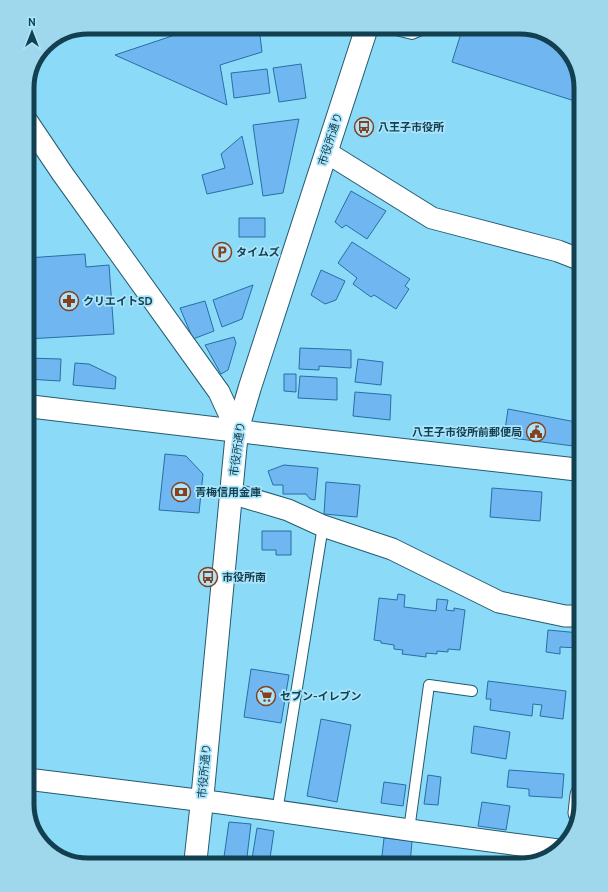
<svg xmlns="http://www.w3.org/2000/svg" width="608" height="892" font-family="Cabin,'Noto Sans JP',sans-serif">
  <rect width="100%" height="100%" fill="#8bdaf8"/>
  <path fill="#70b7f1" stroke="#266fa4" d="M88 27H94L64 36Z
    M199 27H259L262 52 220 65 227 105 115 55Z
    M463 27H524L554 37 573 58 581 88V103L452 62Z
    M301 64 306 98 279 102 273 68Z
    M267 69 270 93 234 98 231 73Z
    M299 119 283 193 263 196 253 125Z
    M242 136 253 184 207 194 202 175 225 168 221 154Z
    M351 191 386 211 367 239 346 225 342 228 335 222Z
    M239 218H265V237H239Z
    M352 242 410 279 405 286 409 289 396 309 374 295 371 297 353 284 357 278 338 263Z
    M85 254 86 267 109 265 114 334 27 339V258Z
    M321 270 345 281 336 300 325 304 311 295Z
    M253 285 242 319 222 327 213 300Z
    M205 301 214 331 193 339 180 308Z
    M234 337 236 343 228 370 221 374 205 345Z
    M300 348 351 350V368L319 366V370L299 369Z
    M27 358 61 359 60 381 27 379Z
    M358 359 383 362 381 385 355 382Z
    M75 363 89 364 116 377 115 389 73 385Z
    M284 374H296V392L284 391Z
    M300 376 337 378V400L298 398Z
    M355 392 391 395 390 420 353 416Z
    M508 409 581 423V447L504 437Z
    M165 454 186 456 203 474 199 513 159 510Z
    M284 465 318 468 315 500 310 499 306 494H283V485H273L268 471Z
    M326 482 360 485 357 517 324 514Z
    M492 488 542 492 540 521 490 517Z
    M262 531H291V555H276V550H262Z
    M398 594 405 595 404 607 436 611 437 599 448 600 446 610 454 611V608L465 610 460 650 448 649V652L437 651V654L426 653V657L402 654 403 650 394 649V645L381 643V641L374 640 379 598 397 600Z
    M548 630 580 633 578 648 560 647V654L546 652Z
    M251 669 289 675 281 723 244 717Z
    M488 681 566 691 563 719 540 716 542 705 533 704 532 716 490 710 491 699H486Z
    M321 719 351 725 337 802 307 796Z
    M474 726 510 732 506 759 471 753Z
    M509 770 564 774 562 798 529 796V789L507 787Z
    M428 775 441 777 438 805 424 804Z
    M384 782 406 785 403 806 381 803Z
    M482 802 510 806 506 830 478 826Z
    M229 822 251 824 246 865 223 864Z
    M257 828 274 831 269 865H251Z
    M384 838 412 841 410 865H381Z"/>
  <g fill="none" stroke-linecap="round" stroke-linejoin="round">
    <g stroke="#245b6f" stroke-width="12">
      <path id="lane" d="M384 27 412 34 429 27
        M277 812 323 526
        M409 830 429 685 472 691"/>
    </g>
    <g stroke="#245b6f" stroke-width="23">
      <path id="street" d="M27 121 62 173 219 392 237 431
        M326 152 432 218 558 251 581 260
        M231 493 288 510 323 526 392 549 499 602 565 616H581
        M27 779 221 803 409 830 558 850
        M579 813 581 795"/>
    </g>
    <g stroke="#245b6f" stroke-width="24">
      <path id="secondary" d="M27 406 288 437 581 470
        M195 865 202 801 237 431 250 387 367 27"/>
    </g>
    <use href="#lane" stroke="#fff" stroke-width="10"/>
    <use href="#street" stroke="#fff" stroke-width="21"/>
    <use href="#secondary" stroke="#fff" stroke-width="22"/>
  </g>
  <defs>
    <g id="bus-ring" transform="scale(1)"><circle r="9.5" fill="#abe4fb" stroke="#86401d" stroke-width="1.5"/><path d="M-5-6H5V4H4V6H2V4H-2V6H-4V4H-5ZM-3.5-4V0h7V-4ZM-3.5 1.2v1.5H-2V1.2ZM2 1.2v1.5H3.5V1.2Z" fill="#86401d"/></g>
    <g id="parking-ring" transform="scale(1)"><circle r="9.5" fill="#abe4fb" stroke="#86401d" stroke-width="1.5"/><path d="M-3.5-5.5H1a3.5 3.5 0 0 1 0 7H-1V5.5H-3.5ZM-1-3.4V-.6H.8a1.4 1.4 0 0 0 0-2.8Z" fill="#86401d"/></g>
    <g id="pharmacy-ring" transform="scale(1)"><circle r="9.5" fill="#abe4fb" stroke="#86401d" stroke-width="1.5"/><path d="M-2-6h4v4h4v4h-4v4h-4v-4h-4v-4h4Z" fill="#86401d"/></g>
    <g id="civic-ring" transform="scale(1)"><circle r="9.5" fill="#abe4fb" stroke="#86401d" stroke-width="1.5"/><path d="M-.6-6.5H3V-4.5H.6V-3L4-1V1h2V6H-6V1h2V-1L-.6-3ZM-1.2 2.5V6h2.4V2.5Z" fill="#86401d"/></g>
    <g id="bank-ring" transform="scale(1)"><circle r="9.5" fill="#abe4fb" stroke="#86401d" stroke-width="1.5"/><path d="M-6-4H6V4H-6ZM0-2.3a2.3 2.3 0 1 0 0 4.6a2.3 2.3 0 1 0 0-4.6Z" fill="#86401d"/></g>
    <g id="supermarket-ring" transform="scale(1)"><circle r="9.5" fill="#abe4fb" stroke="#86401d" stroke-width="1.5"/><path d="M-6-5.5h2.5l.6 2H6L4.5 2H-2.5L-4.4-4H-6ZM-1.5 3.2a1.3 1.3 0 1 0 .1 0ZM3 3.2a1.3 1.3 0 1 0 .1 0Z" fill="#86401d"/></g>
  </defs>
  <g fill-rule="evenodd">
    <use href="#bus-ring" x="364" y="127"/>
    <use href="#parking-ring" x="222" y="252"/>
    <use href="#pharmacy-ring" x="69" y="301"/>
    <use href="#civic-ring" x="536" y="432"/>
    <use href="#bank-ring" x="181" y="492"/>
    <use href="#bus-ring" x="208" y="577"/>
    <use href="#supermarket-ring" x="266" y="696"/>
  </g>
  <g text-anchor="middle" stroke-width="3.5" stroke-linejoin="round" paint-order="stroke">
    <g font-size="11" font-weight="bold" fill="#134050" stroke="#abe4fb" text-anchor="start">
      <text x="378" y="131">八王子市役所</text>
      <text x="236" y="256">タイムズ</text>
      <text x="83" y="305">クリエイトSD</text>
      <text x="522" y="436" text-anchor="end">八王子市役所前郵便局</text>
      <text x="195" y="496">青梅信用金庫</text>
      <text x="222" y="581">市役所南</text>
      <text x="280" y="700">セブン-イレブン</text>
    </g>
    <g font-size="11" fill="#134050" stroke="#abe4fb">
      <text transform="translate(330 139) rotate(-72)" y="4">市役所通り</text>
      <text transform="translate(237 449) rotate(-82)" y="4">市役所通り</text>
      <text transform="translate(204 771) rotate(-85)" y="4">市役所通り</text>
    </g>
  </g>
  <path d="M0 0H608V892H0ZM88 34H520A54 54 0 0 1 574 88V804A54 54 0 0 1 520 858H88A54 54 0 0 1 34 804V88A54 54 0 0 1 88 34Z" fill="#9fd7ed" fill-rule="evenodd"/>
  <path fill="none" stroke="#134050" stroke-width="5" d="M88 34H520A54 54 0 0 1 574 88V804A54 54 0 0 1 520 858H88A54 54 0 0 1 34 804V88A54 54 0 0 1 88 34Z"/>
  <g transform="translate(32 32)" stroke="#abe4fb" stroke-width="3" paint-order="stroke">
  <path d="M0-3L7 15L0 10L-7 15Z" fill="#134050"/>
  <text y="-6" font-size="11" font-weight="bold" text-anchor="middle" fill="#134050">N</text>
  </g>
</svg>
